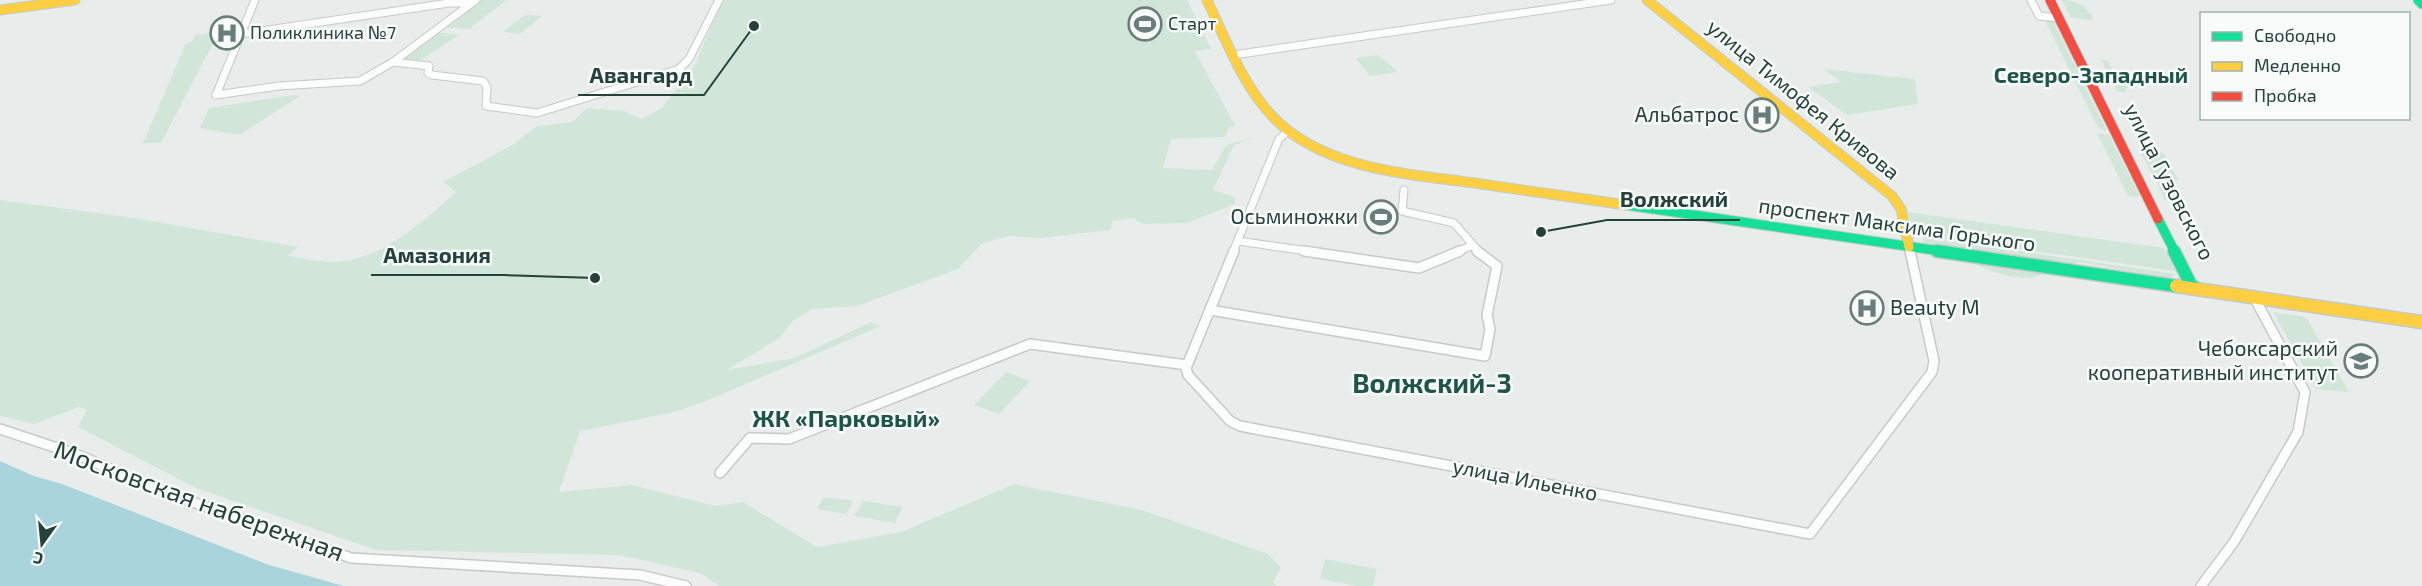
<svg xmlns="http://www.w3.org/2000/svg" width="2422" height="586" font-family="'Exo 2',sans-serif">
  <rect width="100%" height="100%" fill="#e8edeb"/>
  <path fill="#d1e6d8" d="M480 0H507L469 29 444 27Z
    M722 0H1187L1211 49 1195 51 1235 126 1229 127 1225 137 1171 139 1163 168 1212 170 1226 145 1254 138 1234 145 1213 190 1234 197 1235 204 1187 223 1144 224 1132 218 1113 221 1110 230 1041 238 1008 236 981 244 958 269 857 306 812 309 793 321 779 338 727 370 795 358 871 322 881 326 704 402 671 413 580 431 559 492 632 485 715 506 743 502 817 547 901 532 1014 484 1142 510 1268 554 1281 568 1273 581 1276 586H719L700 573 618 555 376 550 196 488 78 427 87 410 79 407 34 424 0 416V200L135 218 298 247 287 256C302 258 318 262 333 262 380 261 423 222 456 192L443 182 514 144 537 126 573 122 587 108 624 111 641 119 662 108 695 65Z
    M2062 0C2077 0 2087 6 2094 20L2071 18Z
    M525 15 542 16 520 34 503 32Z
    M2052 19 2107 131 2098 128 2045 20Z
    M219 32 161 143H143L186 43 192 42 195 35Z
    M436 32 459 35 418 62 398 60Z
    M1378 55 1398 72 1370 76 1356 58Z
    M2100 58 2109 62 2113 71 2123 74 2129 84 2125 93 2117 91Z
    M1824 69 1915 79 1918 104 1847 115 1808 87 1841 82Z
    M294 95 300 96 239 135 200 128 209 108Z
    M2097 133 2109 135 2140 197 2128 196Z
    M2148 143 2164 154 2178 179 2173 186 2179 203 2165 200 2140 150Z
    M1908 212 2164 248 2175 271 1913 234Z
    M1923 237 2176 274 2171 279 2080 262 2069 264 1924 243Z
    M1973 262 2043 272V273C2031 285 1986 272 1973 262Z
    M2273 312 2306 317 2349 392 2316 389Z
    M1006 372 1030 381 999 414 974 405Z
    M824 497 853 501 846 514 817 509Z
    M863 501 903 507 895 523 854 516Z
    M1325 559 1377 569 1373 586H1357L1320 579Z"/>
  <path fill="#a9d4db" d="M0 461 34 476 62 484 269 565 344 586H0Z"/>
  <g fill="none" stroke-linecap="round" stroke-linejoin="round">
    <g stroke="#c5cac8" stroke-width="9">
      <path id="street-far1" d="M2031 0 2039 16 2059 18
        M241 34 449 3H472
        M1240 54 1611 0
        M393 62 429 66 428 73 432 75 483 81 487 87 486 106 537 113 679 69 689 59 719 0
        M216 95 279 86 360 81 393 62 476 0
        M216 95 255 0
        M1404 190 1402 211 1454 223 1479 252
        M1238 241 1314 252
        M1909 247 1910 252
        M1233 252 1279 139 1288 131
        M1456 252 1471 246"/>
    </g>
    <g stroke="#c5cac8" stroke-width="12">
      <path id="street" d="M1234 251 1186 368 1188 375 1230 421 1240 426 1810 534 1932 372 1934 361 1910 251
        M1304 251 1419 268 1460 251
        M1210 310 1485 356 1490 329 1487 315 1497 266 1477 251
        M0 429 78 455 167 493 351 558 640 575 686 586
        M720 473 750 438 789 439 1030 344 1187 365
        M2201 586 2234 542 2298 432 2305 392 2254 297"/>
    </g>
    <g stroke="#c3cbc8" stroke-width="11">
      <path id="fast-far1" d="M2418 0 2422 4
        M1626 205 1947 252
        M2158 219 2175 252"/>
    </g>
    <g stroke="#c3cbc8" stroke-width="15">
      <path id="fast" d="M1937 251 2176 286
        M2174 251 2191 285 2197 289"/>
    </g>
    <g stroke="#c3cbc8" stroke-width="11">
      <path id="slow-far1" d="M1207 0C1226 40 1243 87 1275 119 1327 171 1413 174 1481 184 1529 191 1578 198 1626 205
        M1647 0 1892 196 1901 209 1909 247
        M0 10 75 0"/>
    </g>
    <g stroke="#c3cbc8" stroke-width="15">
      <path id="slow" d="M2176 286 2422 322"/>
    </g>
    <g stroke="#c3cbc8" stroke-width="11">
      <path id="jam" d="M2050 0 2158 219"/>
    </g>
    <use href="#street-far1" stroke="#fcfcfc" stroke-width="7"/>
    <use href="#street" stroke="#fcfcfc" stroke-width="9"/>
    <use href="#fast-far1" stroke="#16e098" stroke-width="9"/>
    <use href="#fast" stroke="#16e098" stroke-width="12"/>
    <use href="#slow-far1" stroke="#ffcf43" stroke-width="9"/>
    <use href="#slow" stroke="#ffcf43" stroke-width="12"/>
    <use href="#jam" stroke="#f24e42" stroke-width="9"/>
  </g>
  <defs>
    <g id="stadium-ring" transform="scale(1.725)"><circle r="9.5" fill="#f7fbf9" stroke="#697e78" stroke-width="1.5"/><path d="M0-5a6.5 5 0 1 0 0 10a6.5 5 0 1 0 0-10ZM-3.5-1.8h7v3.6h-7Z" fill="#697e78"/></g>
    <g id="hospital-ring" transform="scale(1.725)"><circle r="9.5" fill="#f7fbf9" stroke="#697e78" stroke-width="1.5"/><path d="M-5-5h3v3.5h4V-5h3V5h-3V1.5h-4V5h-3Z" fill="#697e78"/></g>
    <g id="university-ring" transform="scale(1.725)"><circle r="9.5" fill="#f7fbf9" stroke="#697e78" stroke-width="1.5"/><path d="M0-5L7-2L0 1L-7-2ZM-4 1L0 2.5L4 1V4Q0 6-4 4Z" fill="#697e78"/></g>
  </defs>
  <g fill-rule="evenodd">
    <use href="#stadium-ring" x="1145" y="24"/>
    <use href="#hospital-ring" x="227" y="33"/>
    <use href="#hospital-ring" x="1762" y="115"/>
    <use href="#stadium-ring" x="1381" y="217"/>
    <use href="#hospital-ring" x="1867" y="308"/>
    <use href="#university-ring" x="2361" y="361"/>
  </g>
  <g text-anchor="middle" stroke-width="5" stroke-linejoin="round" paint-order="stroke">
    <g font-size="18" fill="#24423a" stroke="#f7fbf9" text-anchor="start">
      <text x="1168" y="30">Старт</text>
      <text x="250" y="39">Поликлиника №7</text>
    </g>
    <g font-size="21" fill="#24423a" stroke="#f7fbf9">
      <text transform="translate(1803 100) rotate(39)" y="7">улица Тимофея Кривова</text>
      <text transform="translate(2169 182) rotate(63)" y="7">улица Гузовского</text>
      <text transform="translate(1897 225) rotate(8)" y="7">проспект Максима Горького</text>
      <text transform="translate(1525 480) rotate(11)" y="7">улица Ильенко</text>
    </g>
    <g font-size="21" fill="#24423a" stroke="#f7fbf9" text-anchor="end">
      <text x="1739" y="122">Альбатрос</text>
      <text x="1358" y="224">Осьминожки</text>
      <text x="1890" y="315" text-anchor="start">Beauty M</text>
      <text x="2338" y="356">Чебоксарский<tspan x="2338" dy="24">кооперативный институт</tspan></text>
    </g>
    <g font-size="22" font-weight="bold" fill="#1f5548" stroke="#f7fbf9">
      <text x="2091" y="83">Северо-Западный</text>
    </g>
    <g font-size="24" font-weight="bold" fill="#1f5548" stroke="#f7fbf9">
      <text x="846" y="427">ЖК «Парковый»</text>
    </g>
    <g font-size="26" fill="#24423a" stroke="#f7fbf9">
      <text transform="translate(199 501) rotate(20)" y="9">Московская набережная</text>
    </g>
    <g font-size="27" font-weight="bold" fill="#1f5548" stroke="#f7fbf9">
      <text x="1432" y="393">Волжский-3</text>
    </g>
  </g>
  <path fill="none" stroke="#24423a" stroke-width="2" d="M754 26L704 95H578M1541 232L1607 220H1740M595 278L503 275H371"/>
  <g fill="#24423a" stroke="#f7fbf9" stroke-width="2">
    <circle cx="754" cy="26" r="6"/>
    <circle cx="1541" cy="232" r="6"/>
    <circle cx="595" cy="278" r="6"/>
  </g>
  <g font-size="22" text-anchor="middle" font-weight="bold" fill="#24423a" stroke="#f7fbf9" stroke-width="5" stroke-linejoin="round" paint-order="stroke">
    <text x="641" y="83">Авангард</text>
    <text x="1674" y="207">Волжский</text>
    <text x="437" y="263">Амазония</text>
  </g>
  <rect x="2200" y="12" width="210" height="108" fill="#f7fbf9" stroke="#a3b1ad" stroke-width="1.5"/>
  <rect x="2212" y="32" width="30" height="9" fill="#16e098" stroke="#a3b1ad" stroke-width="1.5"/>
  <text x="2254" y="42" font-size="18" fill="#24423a">Свободно</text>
  <rect x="2212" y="62" width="30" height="9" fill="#ffcf43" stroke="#a3b1ad" stroke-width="1.5"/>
  <text x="2254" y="72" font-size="18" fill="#24423a">Медленно</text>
  <rect x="2212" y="92" width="30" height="9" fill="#f24e42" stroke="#a3b1ad" stroke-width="1.5"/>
  <text x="2254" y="102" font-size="18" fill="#24423a">Пробка</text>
  <g transform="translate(42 544) rotate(195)" stroke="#f7fbf9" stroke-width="4.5" paint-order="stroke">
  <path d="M0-4.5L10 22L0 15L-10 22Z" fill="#24423a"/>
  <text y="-9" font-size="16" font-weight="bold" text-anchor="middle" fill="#24423a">С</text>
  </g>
</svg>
